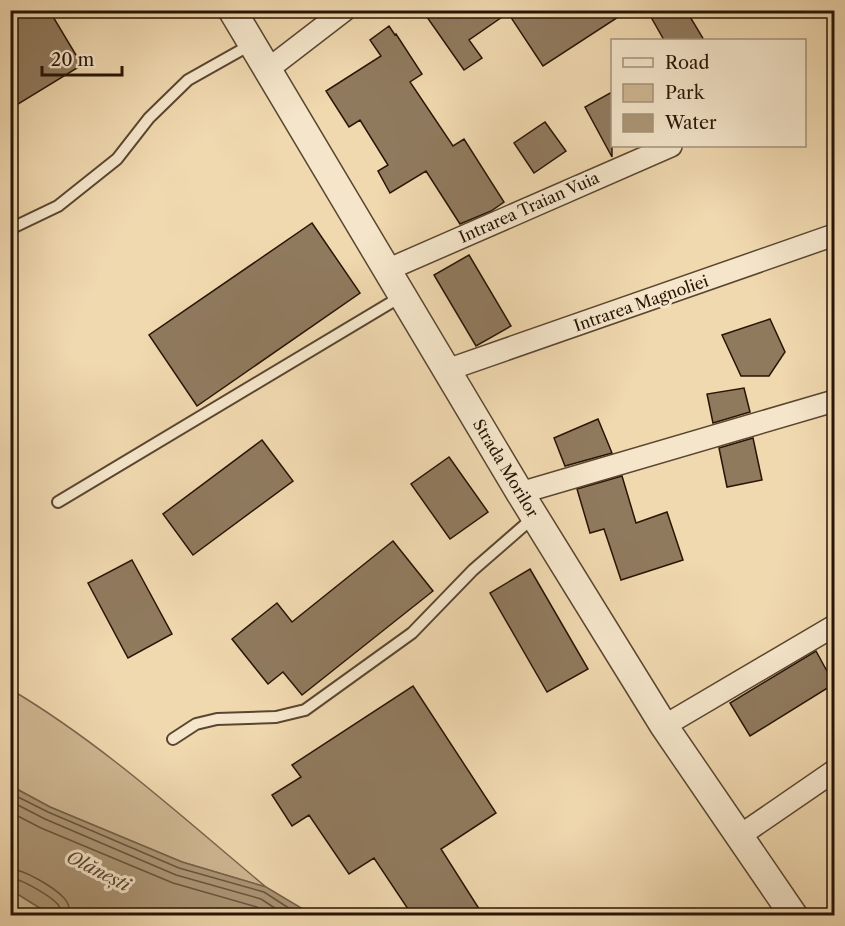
<svg xmlns="http://www.w3.org/2000/svg" width="845" height="926" font-family="'Libre Caslon Text',serif">
  <rect width="100%" height="100%" fill="#f0d8af"/>
  <filter id="stains"><feTurbulence type="fractalNoise" baseFrequency=".00333" numOctaves="4"/><feColorMatrix values="0 0 0 0 .2 0 0 0 0 .09 0 0 0 0 .02 0 0 0 .5 -.17"/></filter>
  <radialGradient id="worn" r=".72"><stop offset=".6" stop-color="#630" stop-opacity="0"/><stop offset="1" stop-color="#630" stop-opacity=".3"/></radialGradient>
  <path fill="#ceb792" stroke="#7b664c" stroke-width="1.5" d="M10 689C103 744 183 818 266 887L182 862 50 807 11 786Z
    M11 890 51 915H11Z"/>
  <path fill="#ac9676" stroke="#776249" stroke-width="1.5" d="M11 786 50 807 182 862 266 887 313 915H51L11 890Z"/>
  <g fill="none" stroke-linecap="round" stroke-linejoin="round">
    <path stroke="#6a563e" stroke-width="1.5" d="M10 793 48 812 179 868 264 892 301 916
      M10 801 45 819 176 875 261 899 287 916
      M10 812 41 828 173 883 257 907 270 916
      M10 869C24 869 55 888 64 898 69 903 70 909 70 916
      M10 878C20 878 53 897 59 906 61 910 61 911 61 916"/>
  </g>
  <path fill="#907a5e" stroke="#281506" stroke-width="1.5" d="M10 10H49L82 65 10 109Z
    M422 10H629L543 66 508 13 469 40 482 58 464 70Z
    M647 10H686L704 40H664Z
    M389 26 395 35 396 34 422 74 410 82 453 146 464 139 504 202 491 211 460 224 426 171 390 193 378 171 388 165 360 120 349 127 326 91 381 56 370 40Z
    M612 92V157L585 107Z
    M545 122 566 151 534 173 514 143Z
    M312 223 360 293 197 406 149 335Z
    M469 255 511 326 476 346 434 275Z
    M770 319 785 352 769 376H741L722 335Z
    M744 388 750 412 713 423 707 394Z
    M598 419 612 453 565 466 554 438Z
    M753 438 762 480 727 487 719 448Z
    M262 440 293 481 193 555 163 514Z
    M449 457 488 512 450 539 411 484Z
    M622 476 636 523 667 512 683 560 621 580 604 529 590 533 577 489Z
    M393 541 433 591 302 695 283 672 268 684 232 639 277 603 292 622Z
    M132 560 172 634 128 658 88 583Z
    M530 569 588 669 547 692 490 593Z
    M816 651 834 684 750 736 730 703Z
    M413 686 496 813 441 849 483 915H412L374 858 349 874 309 815 292 826 272 795 301 777 292 765Z"/>
  <g fill="none" stroke-linecap="round" stroke-linejoin="round">
    <g stroke="#5a4630" stroke-width="14">
      <path id="service" d="M10 229 58 206 117 159 149 118 188 80 252 44
        M58 502 402 296
        M173 739 196 724 217 719 276 717 305 710 412 633 473 570 535 516"/>
    </g>
    <g stroke="#5a4630" stroke-width="24">
      <path id="minor" d="M267 70 345 10
        M387 270 671 146
        M447 370 834 235
        M520 493 834 401
        M664 726 834 626
        M738 837 834 771"/>
    </g>
    <g stroke="#5a4630" stroke-width="30">
      <path id="tertiary" d="M232 10 520 493 664 726 794 916"/>
    </g>
    <use href="#service" stroke="#f5e6cb" stroke-width="10"/>
    <use href="#minor" stroke="#f5e6cb" stroke-width="21"/>
    <use href="#tertiary" stroke="#f5e6cb" stroke-width="27"/>
  </g>
  <g text-anchor="middle" stroke-width="6" stroke-linejoin="round" paint-order="stroke">
    <g font-size="16" fill="#281506" stroke="#f5e6cb">
      <text transform="translate(529 207) rotate(-24)" y="6">Intrarea Traian Vuia</text>
      <text transform="translate(641 303) rotate(-19)" y="6">Intrarea Magnoliei</text>
      <text transform="translate(506 468) rotate(59)" y="6">Strada Morilor</text>
    </g>
    <g font-size="18" font-style="italic" fill="#5d4933" stroke="#f5e6cb">
      <text transform="translate(98 871) rotate(27)" y="6">Olănești</text>
    </g>
  </g>
  <rect width="845" height="926" fill="none" stroke="#f0d8af" stroke-width="36"/>
  <rect x="12" y="12" width="821" height="902" fill="none" stroke="#281506" stroke-width="3"/>
  <rect x="18" y="18" width="809" height="890" fill="none" stroke="#281506" stroke-width="1.5"/>
  <rect x="611" y="39" width="195" height="108" fill="#f5e6cb" stroke="#a3927c" stroke-width="1.5"/>
  <rect x="623" y="58" width="30" height="9" fill="#f5e6cb" stroke="#a3927c" stroke-width="1.5"/>
  <text x="665" y="69" font-size="18" fill="#281506">Road</text>
  <rect x="623" y="84" width="30" height="18" fill="#ceb792" stroke="#a3927c" stroke-width="1.5"/>
  <text x="665" y="99" font-size="18" fill="#281506">Park</text>
  <rect x="623" y="114" width="30" height="18" fill="#ac9676" stroke="#a3927c" stroke-width="1.5"/>
  <text x="665" y="129" font-size="18" fill="#281506">Water</text>
  <path d="M42 66v9h80v-9" fill="none" stroke="#281506" stroke-width="3"/>
  <text x="51" y="66" font-size="18" fill="#281506" stroke="#f5e6cb" stroke-width="4.5" paint-order="stroke">20 m</text>
  <rect width="100%" height="100%" filter="url(#stains)"/>
  <rect width="100%" height="100%" fill="url(#worn)"/>
</svg>
